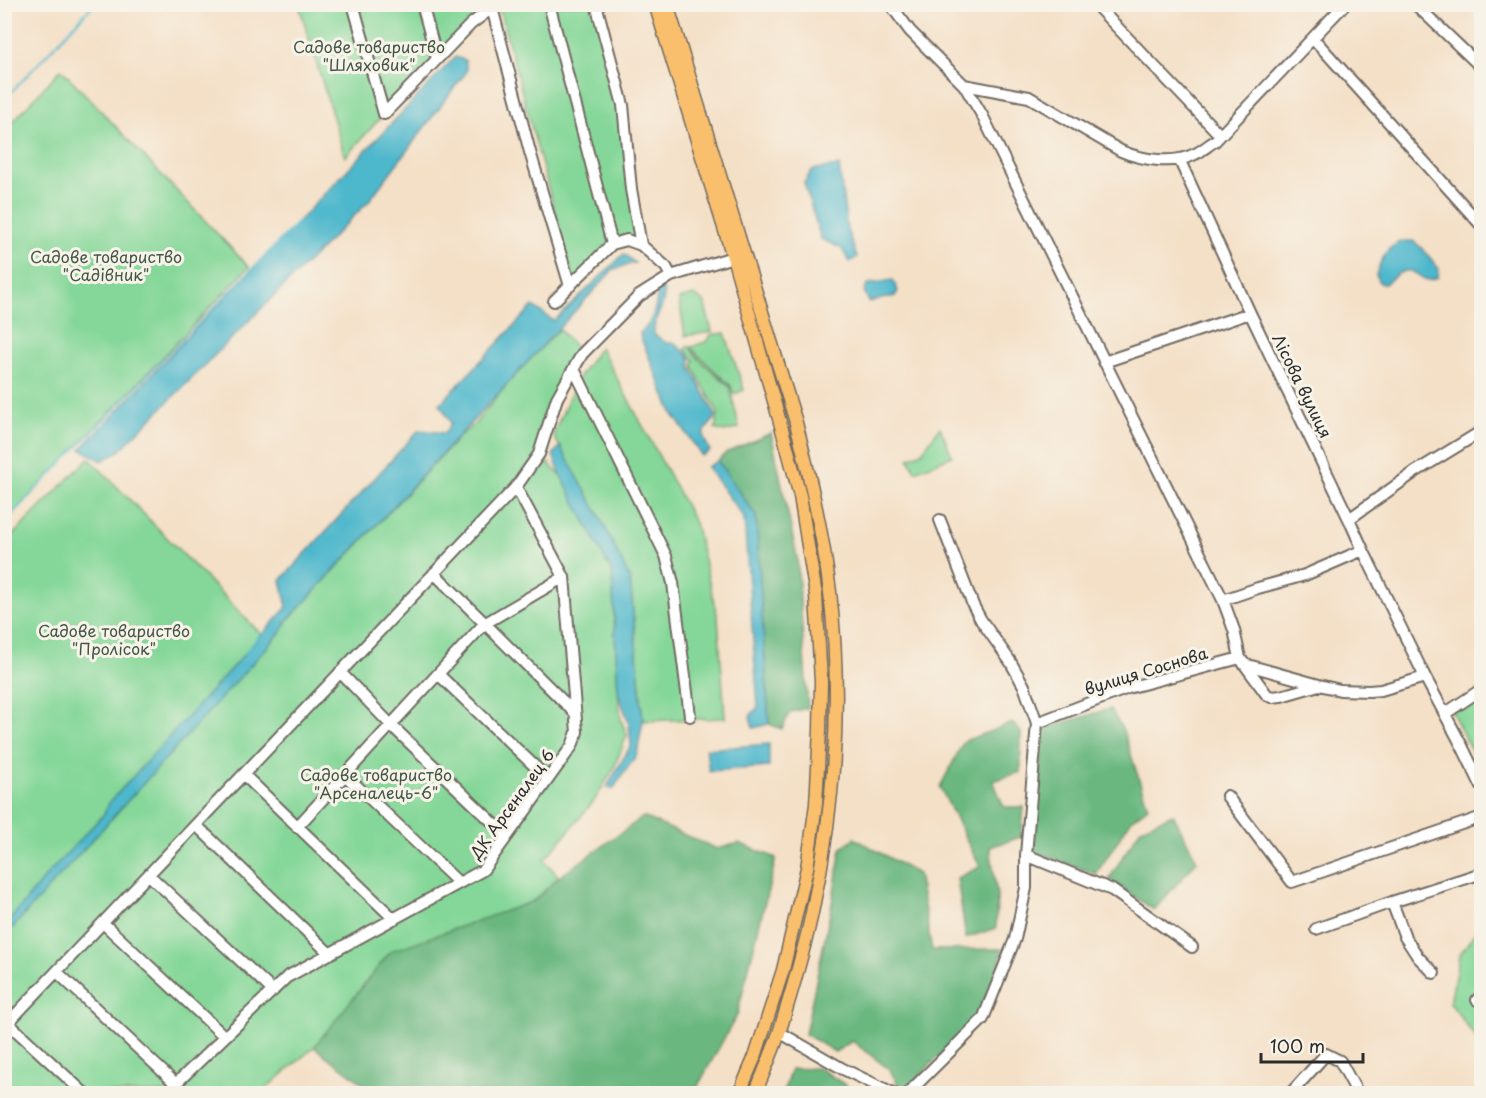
<svg xmlns="http://www.w3.org/2000/svg" width="1486" height="1098" font-family="'Playpen Sans',sans-serif">
  <rect width="100%" height="100%" fill="#f7f3e8"/>
  <filter id="ink" filterUnits="userSpaceOnUse"><feTurbulence type="fractalNoise" baseFrequency=".0167" numOctaves="2"/><feDisplacementMap in="SourceGraphic" scale="12" xChannelSelector="R" yChannelSelector="G"/><feConvolveMatrix kernelMatrix="1 2 1 2 8 2 1 2 1" color-interpolation-filters="sRGB"/></filter>
  <filter id="wash" filterUnits="userSpaceOnUse"><feTurbulence type="fractalNoise" baseFrequency=".008" numOctaves="4" result="noise"/><feDisplacementMap in="SourceGraphic" scale="24" xChannelSelector="R" yChannelSelector="G"/><feGaussianBlur stdDeviation="1.35" result="paint"/><feColorMatrix in="noise" values="0 0 0 0 0 0 0 0 0 0 0 0 0 0 0 0 0 1.4 0 .05"/><feComposite in="paint" operator="in"/></filter>
  <g filter="url(#wash)">
    <rect width="100%" height="100%" fill="#f4e0c7"/>
    <path fill="#84d798" stroke="#588162" stroke-width="1.5" d="M491 4 384 114 345 157 299 5Z
      M498 5H597L623 105 640 238 612 245 574 282Z
      M61 69 249 267 5 522V130Z
      M694 295 704 302 712 332 685 336 679 299Z
      M559 329 582 354 557 398 539 454 561 476 612 572 618 692 621 720 627 735 614 768 594 801 544 860 559 877 537 898 314 1047 261 1093H5L4 544 89 458 261 634 288 620 461 435 474 425 510 381Z
      M725 333 744 390 734 394 731 386 699 356 691 347 708 341 711 335Z
      M688 346 700 360 730 387 739 428 724 432 715 429C716 423 718 419 718 413L694 369 693 365 694 360 685 349Z
      M600 347 695 523 718 618 725 718 643 721 630 579 598 513 553 435 578 378Z
      M940 427 952 456 915 471 909 458 922 452Z
      M1481 692V770L1452 712Z
      M1481 927 1482 1042 1480 1043 1450 1003 1459 956 1478 928Z"/>
    <path fill="#6bb880" stroke="#4b7256" stroke-width="1.5" d="M771 433 797 557 808 708 790 712 782 729 769 724 756 516 718 461 726 453Z
      M1110 709 1123 730 1148 807 1131 820 1096 874 1033 851 1044 728Z
      M1012 723 1021 732V772L993 781 1004 807H1024L1021 837 990 847 997 895 996 928 966 938 957 878 980 867 940 787 964 741Z
      M1173 814 1197 861 1154 910 1109 879 1141 828Z
      M643 817 717 849 739 843 776 858 737 1015 694 1093H376L314 1047 391 951 534 901 559 877Z
      M854 838 918 874 932 950 1002 949 1000 963 978 1017 905 1090 896 1081 890 1070 852 1041 835 1052 805 1034 832 904 841 849Z
      M819 1068 858 1093H783L791 1069Z"/>
    <path fill="#4eb7cc" stroke="#3c717c" stroke-width="1.5" d="M455 57 465 60 467 71 368 202 118 452 102 461 81 449Z
      M839 166 847 229 857 257 850 262 841 248 821 239 804 183 812 170Z
      M1413 241 1423 249 1439 269 1438 277C1421 288 1418 265 1402 272 1396 274 1390 280 1385 284L1380 283 1376 275 1381 261 1389 249 1399 242Z
      M624 254 635 263 614 269 288 620 281 632 5 936V926L45 877 104 814 109 803 287 607 281 580 419 430 445 433 451 423 440 404 533 306 554 321Z
      M893 280 898 291 895 296 869 302 864 291 869 284Z
      M662 285C663 289 664 292 664 295 664 309 652 320 654 334L666 343H675L689 356 691 361 690 366 716 416C705 435 698 428 710 451L702 456 672 413 641 338 640 333C652 325 659 303 656 289Z
      M560 446 598 513 630 579 643 721 637 754 613 789 607 787 631 745 629 724 618 692 612 572 561 476 553 455Z
      M718 461 756 516 769 724 753 728 750 716 758 707 744 518 707 467Z
      M769 744V767L709 771 706 749Z"/>
    <g fill="none" stroke-linecap="round" stroke-linejoin="round">
      <path stroke="#4eb7cc" stroke-width="2" d="M4 100 94 4
        M4 522 298 222
        M245 653 261 634 266 632"/>
    </g>
  </g>
  <g filter="url(#ink)">
    <g fill="none" stroke-linecap="round" stroke-linejoin="round">
      <g stroke="#716a62" stroke-width="14">
        <path id="minor" d="M353 4 384 114
          M422 4 437 59
          M491 4 530 152 570 286
          M549 4 612 244
          M596 4 623 105 631 189 641 245
          M890 4 910 31 964 85 982 115 1223 600 1234 630 1240 658 1267 695 1272 697 1281 696 1319 685
          M1095 4 1220 135
          M1415 4 1482 68
          M1313 38 1482 226
          M964 85 1029 97 1121 151C1142 160 1174 165 1195 154 1202 151 1208 145 1215 141L1345 4
          M384 114 471 24 492 8
          M1179 159 1250 313 1349 519 1363 550 1425 677 1462 746 1482 787
          M554 301 612 244 627 240 641 245 666 267 671 276
          M1104 362 1250 313
          M574 369 666 556 673 583 690 716
          M1349 519 1415 472 1482 431
          M940 520 973 605 981 620 1010 661 1024 686 1037 723 1128 688 1240 658
          M434 573 575 713
          M1223 600 1258 588 1305 575 1363 550
          M1244 664 1319 685 1340 690 1369 691 1381 690 1425 677
          M340 672 391 725 507 836
          M438 674 548 779
          M1446 713 1482 689
          M244 775 394 919
          M345 775 459 883
          M1227 796 1292 882 1482 817
          M196 825 330 954
          M297 827 484 624 564 577
          M1026 855 1112 890 1192 947
          M149 875 273 991
          M103 923 224 1036
          M1316 929 1392 902
          M57 972 175 1083
          M1434 973 1418 957 1405 937 1392 902 1482 873
          M1477 1000 1482 996
          M8 1023 85 1094
          M4 1027 516 487 539 454 557 398 582 354 639 296 671 276 733 257
          M779 1032 843 1069 895 1094
          M1291 1093 1326 1054 1340 1061 1358 1094
          M165 1094 287 977 483 870 572 746 577 732 564 577 516 487
          M907 1094 983 1019 1015 939 1026 888V855L1037 723"/>
      </g>
      <g stroke="#716a62" stroke-width="15">
        <path id="major" d="M655 4 733 257 787 447 800 496 816 596 821 681 820 730 816 804 807 868 783 970 756 1054 739 1094
          M667 4 795 419C810 476 823 534 830 592 842 697 835 805 813 908 805 949 792 990 780 1030 773 1052 763 1073 755 1094"/>
      </g>
      <use href="#minor" stroke="#fff" stroke-width="10"/>
      <use href="#major" stroke="#f9bf6d" stroke-width="12"/>
    </g>
  </g>
  <g text-anchor="middle" stroke-width="6" stroke-linejoin="round" paint-order="stroke">
    <g font-size="16" fill="#415646" stroke="#f7f3e8">
      <text x="369" y="53">Садове товариство<tspan x="369" dy="18">"Шляховик"</tspan></text>
      <text x="106" y="263">Садове товариство<tspan x="106" dy="18">"Садівник"</tspan></text>
      <text x="114" y="637">Садове товариство<tspan x="114" dy="18">"Пролісок"</tspan></text>
      <text x="376" y="781">Садове товариство<tspan x="376" dy="18">"Арсеналець-6"</tspan></text>
    </g>
    <g font-size="16" fill="#2b2b2b" stroke="#f7f3e8">
      <text transform="translate(1302 386) rotate(64)" y="6">Лісова вулиця</text>
      <text transform="translate(1146 671) rotate(-17)" y="6">вулиця Соснова</text>
      <text transform="translate(512 804) rotate(-54)" y="6">ДК Арсеналец 6</text>
    </g>
  </g>
  <rect width="1486" height="1098" fill="none" stroke="#f7f3e8" stroke-width="24"/>
  <path d="M1261 1053v9h102v-9" fill="none" stroke="#2b2b2b" stroke-width="3"/>
  <text x="1270" y="1053" font-size="18" fill="#2b2b2b" stroke="#f7f3e8" stroke-width="4.5" paint-order="stroke">100 m</text>
</svg>
